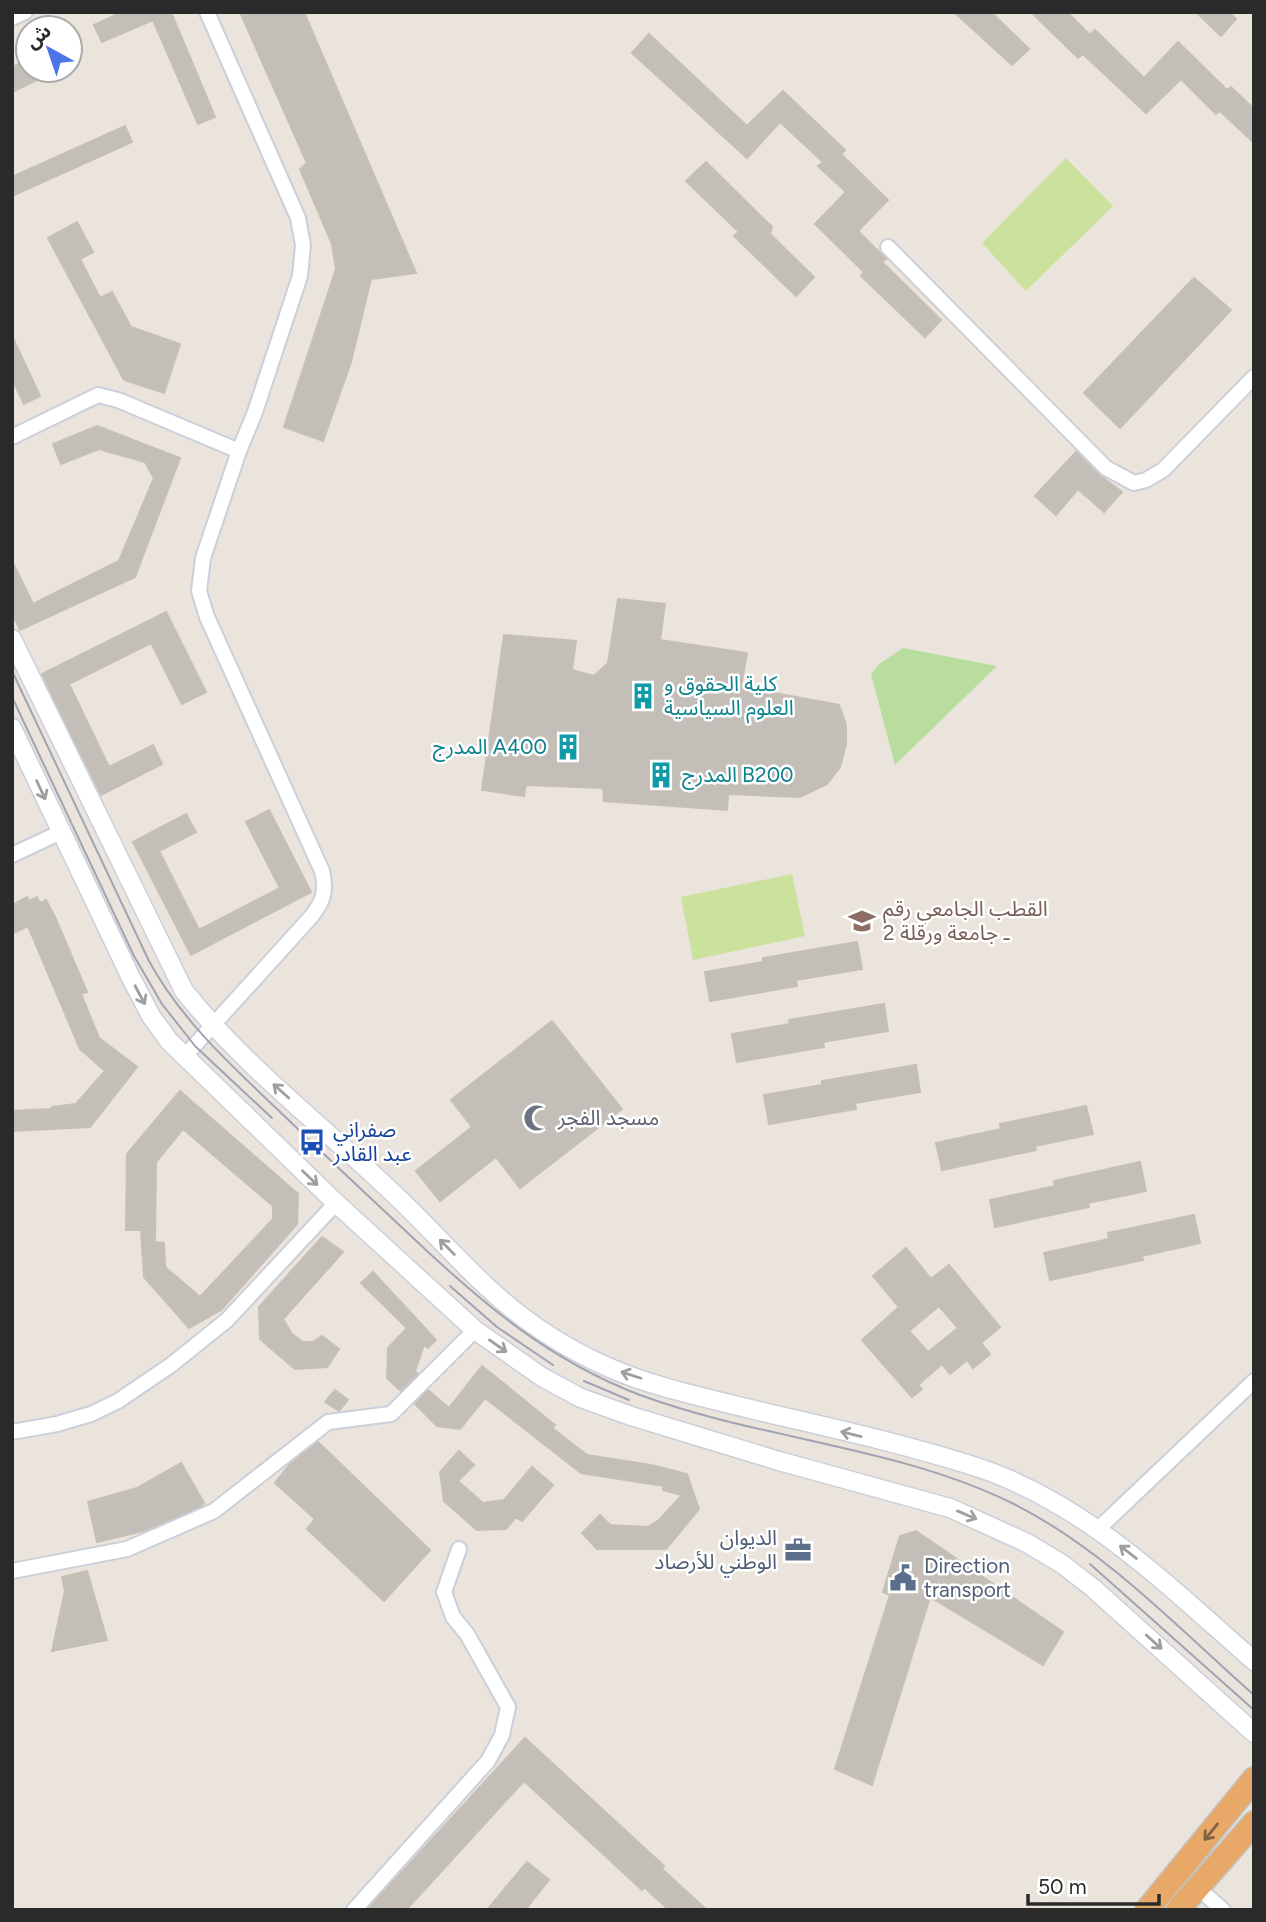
<svg xmlns="http://www.w3.org/2000/svg" width="1266" height="1922" font-family="Figtree,'Noto Sans Arabic',sans-serif">
  <rect width="100%" height="100%" fill="#eae4dd"/>
  <path fill="#b9dc9f" d="M903 648 997 666 895 765 871 674 879 664Z"/>
  <path fill="#cae29b" d="M1066 158 1113 206 1026 291 982 243Z
    M792 874 805 936 693 960 681 897Z"/>
  <path fill="#c3bfb8" stroke="#c6bfb7" stroke-width="2" fill-rule="evenodd" d="M122 12H171L215 117 198 124 153 20 102 42 94 25Z
    M240 12H304L416 273 371 279 351 362 323 441 284 427 336 269 332 244 300 169 307 163Z
    M954 12H991L1029 49 1012 65Z
    M1031 12H1067L1090 35 1095 30 1144 78 1178 42 1227 90 1231 87 1254 109V143L1220 111 1216 114 1181 79 1146 113 1083 54 1078 58Z
    M1196 12H1229L1236 19 1221 36Z
    M649 34 747 126 783 91 845 150 841 154 888 200 858 231 886 259 882 262 941 320 925 337 861 276 864 272 815 224 846 192 818 166 823 162 780 122 747 158 632 53Z
    M28 60V70H58L12 92V67Z
    M125 126 132 142 12 196V177Z
    M706 162 772 227 770 234 814 277 796 296 734 236 739 232 686 181Z
    M77 222 93 252 80 259 100 298 112 292 131 327 180 344 164 393 124 380 48 238Z
    M1194 278 1231 310 1120 428 1084 393Z
    M12 336 40 396 24 404 12 379Z
    M97 426 180 458 135 577 20 630 12 613V561L33 604 119 561 154 478 145 462 99 449 61 464 53 444Z
    M1076 452 1099 475 1122 492 1104 512 1078 489 1056 515 1035 496Z
    M618 599 665 604 660 640 747 653 741 687 839 705 846 725V744L840 767 827 784 800 797 728 794 727 810 604 801 603 788 526 785 524 796 482 790 504 635 576 641 572 670 594 676 608 663Z
    M166 612 206 692 182 704 151 643 69 684 109 767 153 745 162 764 101 795 42 674Z
    M269 810 311 892 191 955 133 842 186 814 196 832 159 851 199 930 280 888 246 822Z
    M27 897 29 901 37 897 40 903 46 900 55 917 87 992 81 994 99 1038 137 1067 90 1127 12 1131V1111L52 1109V1107L76 1104 105 1071 80 1049 28 926 12 934V905Z
    M857 942 862 969 796 980 797 986 710 1001 705 972 763 962V958Z
    M884 1004 888 1031 823 1042 824 1047 737 1062 732 1034 790 1024 789 1020Z
    M552 1021 622 1109 520 1188 496 1157 440 1201 416 1171 472 1127 451 1100Z
    M916 1065 920 1092 855 1103 856 1109 769 1124 764 1095 822 1085V1081Z
    M180 1091 298 1194 297 1224 221 1310 189 1328 144 1277 141 1230H126L127 1154ZM183 1129 273 1206V1219L200 1297 165 1267 164 1243 155 1242 156 1162Z
    M1086 1106 1093 1134 1035 1146 1036 1150 942 1170 936 1143 1001 1129 1000 1124Z
    M1140 1162 1146 1191 1088 1203 1089 1207 995 1227 990 1200 1055 1186 1054 1181Z
    M1194 1215 1200 1243 1142 1256 1143 1260 1050 1280 1044 1253 1109 1239 1108 1233Z
    M322 1237 343 1252 283 1319 292 1334 303 1342H313L322 1336 339 1349 327 1367 295 1369 260 1339 259 1307Z
    M906 1248 931 1279 949 1265 1000 1327 981 1343 990 1354 973 1368 967 1360 950 1374 942 1364 918 1385 922 1389 912 1397 862 1340 899 1307 873 1276ZM939 1306 958 1328 928 1352 909 1331Z
    M373 1272 436 1340 428 1348 424 1345 415 1371 418 1374 401 1391 387 1378 388 1348 407 1328 361 1283Z
    M482 1366 555 1425 552 1428 587 1455 651 1465 687 1474 699 1509 666 1549H597L582 1533 600 1515 610 1525 648 1527 659 1520 682 1495 663 1490 664 1486 581 1473 485 1398 460 1429 437 1426 415 1404 428 1390 449 1408Z
    M335 1390 348 1400 339 1411 325 1402Z
    M318 1442 430 1550 384 1601 307 1529 315 1519 275 1483 291 1463Z
    M459 1451 474 1465 458 1481 483 1503 504 1500 532 1467 553 1485 522 1521 516 1517 506 1529 477 1530 444 1501 440 1472Z
    M181 1463 204 1503 202 1506 143 1531 97 1542 88 1502 137 1488Z
    M916 1531 1063 1632 1043 1665 930 1597 872 1785 835 1769 890 1595 883 1592 900 1536Z
    M87 1571 107 1640 52 1651 65 1591 62 1577Z
    M525 1738 664 1866 662 1869 707 1910H669L644 1887 642 1890 524 1781 406 1910H367Z
    M527 1862 549 1880 525 1910H487Z"/>
  <g fill="none" stroke-linecap="round" stroke-linejoin="round">
    <g stroke="#cbcfda" stroke-width="18">
      <path id="minor" d="M12 18 25 12
        M888 247 1106 468 1134 483 1146 480 1163 470 1254 377
        M12 437 98 395 118 400 239 451
        M12 855 61 832
        M184 1057 310 918C323 902 327 892 322 871L207 617 199 591 203 558 239 451 255 412 300 276 303 245 298 218 207 12
        M12 1432 57 1424 91 1414 118 1401 171 1365 227 1320 336 1203
        M1098 1529 1254 1381
        M12 1571 127 1549 214 1511 328 1422 391 1414 475 1330
        M1198 1888 1223 1910
        M354 1910 488 1761 502 1735 508 1707 467 1634 453 1617 444 1592 459 1549"/>
    </g>
    <g stroke="#cbcfda" stroke-width="21">
      <path id="tertiary" d="M12 639 184 991C245 1067 324 1127 394 1194 426 1224 454 1256 486 1286 522 1320 564 1348 610 1368 649 1385 693 1395 734 1405 812 1424 891 1440 967 1464 1081 1498 1167 1585 1254 1661
        M12 728 132 980 151 1016 169 1041 336 1203 475 1330 542 1377 581 1398 631 1416 779 1461 950 1508 1027 1543 1062 1564 1093 1588 1254 1733"/>
    </g>
    <g stroke="#c3c3c3" stroke-width="26">
      <path id="trunk" d="M1147 1910 1254 1779
        M1178 1910 1254 1823"/>
    </g>
    <use href="#minor" stroke="#fff" stroke-width="14"/>
    <use href="#tertiary" stroke="#fff" stroke-width="18"/>
    <use href="#trunk" stroke="#e8a867" stroke-width="23"/>
    <path stroke="#a0a4b2" stroke-width="2" d="M12 671 149 961C186 1029 247 1079 302 1133 338 1168 375 1202 412 1237 482 1303 548 1360 640 1395 762 1440 897 1446 1014 1504 1105 1550 1178 1628 1254 1695
      M12 697 134 956 162 1004 195 1046 272 1118
      M450 1286 497 1327 553 1365
      M584 1381 629 1400
      M1090 1564 1254 1710"/>
  </g>
  <defs><path id="oneway-shaft" d="M-6 0H5M1.5-3L5.5 0L1.5 3" fill="none" stroke-width="1.6" stroke-linecap="round" stroke-linejoin="round" transform="scale(1.75)"/></defs>
  <g stroke="#9f9f9f">
    <use href="#oneway-shaft" transform="translate(41 790) rotate(65)"/>
    <use href="#oneway-shaft" transform="translate(140 995) rotate(62)"/>
    <use href="#oneway-shaft" transform="translate(281 1091) rotate(-138)"/>
    <use href="#oneway-shaft" transform="translate(310 1178) rotate(44)"/>
    <use href="#oneway-shaft" transform="translate(447 1247) rotate(-135)"/>
    <use href="#oneway-shaft" transform="translate(498 1346) rotate(35)"/>
    <use href="#oneway-shaft" transform="translate(631 1375) rotate(-162)"/>
    <use href="#oneway-shaft" transform="translate(851 1434) rotate(-166)"/>
    <use href="#oneway-shaft" transform="translate(967 1515) rotate(23)"/>
    <use href="#oneway-shaft" transform="translate(1128 1552) rotate(-142)"/>
    <use href="#oneway-shaft" transform="translate(1154 1642) rotate(42)"/>
  </g>
  <use stroke="#7f6345" href="#oneway-shaft" transform="translate(1211 1832) rotate(129)"/>
  <defs>
    <g id="building-bare" transform="scale(2.1)"><path d="M-4-6H4V6H1V3H-1V6H-4ZM-2.5-4.3h1.7v1.8h-1.7ZM.8-4.3h1.7v1.8H.8ZM-2.5-1h1.7V.8h-1.7ZM.8-1h1.7V.8H.8Z" fill="#0f9aa8" stroke="#fff" stroke-width="2.5" paint-order="stroke"/></g>
    <g id="university-bare" transform="scale(2.1)"><path d="M0-5L7-2L0 1L-7-2ZM-4 1L0 2.5L4 1V4Q0 6-4 4Z" fill="#8d6e63" stroke="#fff" stroke-width="2.5" paint-order="stroke"/></g>
    <g id="mosque-bare" transform="scale(2.1)"><path d="M3.5-4.9A6 6 0 1 0 3.5 4.9A5 5 0 1 1 3.5-4.9Z" fill="#6b7280" stroke="#fff" stroke-width="2.5" paint-order="stroke"/></g>
    <g id="bus-bare" transform="scale(2.1)"><path d="M-5-6H5V4H4V6H2V4H-2V6H-4V4H-5ZM-3.5-4V0h7V-4ZM-3.5 1.2v1.5H-2V1.2ZM2 1.2v1.5H3.5V1.2Z" fill="#1a4fb4" stroke="#fff" stroke-width="2.5" paint-order="stroke"/></g>
    <g id="office-bare" transform="scale(2.1)"><path d="M-6-3h4V-5.5h4V-3h4V5H-6ZM-1-4.5V-3h2v-1.5ZM-6 0V1H6V0Z" fill="#5c6f8a" stroke="#fff" stroke-width="2.5" paint-order="stroke"/></g>
    <g id="civic-bare" transform="scale(2.1)"><path d="M-.6-6.5H3V-4.5H.6V-3L4-1V1h2V6H-6V1h2V-1L-.6-3ZM-1.2 2.5V6h2.4V2.5Z" fill="#5c6f8a" stroke="#fff" stroke-width="2.5" paint-order="stroke"/></g>
  </defs>
  <g fill-rule="evenodd">
    <use href="#building-bare" x="643" y="696"/>
    <use href="#building-bare" x="568" y="747"/>
    <use href="#building-bare" x="661" y="775"/>
    <use href="#university-bare" x="862" y="921"/>
    <use href="#mosque-bare" x="537" y="1118"/>
    <use href="#bus-bare" x="312" y="1142"/>
    <use href="#office-bare" x="798" y="1550"/>
    <use href="#civic-bare" x="903" y="1578"/>
  </g>
  <g text-anchor="middle" stroke-width="5" stroke-linejoin="round" paint-order="stroke">
    <g font-size="21" fill="#0d838f" stroke="#fff" text-anchor="start">
      <text x="664" y="691">كلية الحقوق و<tspan x="664" dy="24">العلوم السياسية</tspan></text>
      <text x="547" y="754" text-anchor="end">المدرج A400</text>
      <text x="682" y="782">المدرج B200</text>
    </g>
    <g font-size="21" fill="#785e54" stroke="#fff" text-anchor="start">
      <text x="883" y="916">القطب الجامعي رقم<tspan x="883" dy="24">2 ـ جامعة ورقلة</tspan></text>
    </g>
    <g font-size="21" fill="#5b616d" stroke="#fff" text-anchor="start">
      <text x="558" y="1125">مسجد الفجر</text>
    </g>
    <g font-size="21" fill="#164399" stroke="#fff" text-anchor="start">
      <text x="333" y="1137">صفراني<tspan x="333" dy="24">عبد القادر</tspan></text>
    </g>
    <g font-size="21" fill="#4e5e75" stroke="#fff" text-anchor="end">
      <text x="777" y="1545">الديوان<tspan x="777" dy="24">الوطني للأرصاد</tspan></text>
      <text x="924" y="1573" text-anchor="start">Direction<tspan x="924" dy="24">transport</tspan></text>
    </g>
  </g>
  <rect width="1266" height="1922" fill="none" stroke="#2a2a2a" stroke-width="28"/>
  <g transform="translate(49 49) rotate(320)"><circle r="33" fill="#ffffff" stroke="#aaaaaa" stroke-width="2"/>
  <path d="M0-5L12 26L0 18L-12 26Z" fill="#4c76e8"/>
  <text y="-10" font-size="19" font-weight="bold" text-anchor="middle" fill="#2a2a2a">ش</text>
  </g>
  <path d="M1028 1894v10h131v-10" fill="none" stroke="#2a2a2a" stroke-width="3.5"/>
  <text x="1038" y="1894" font-size="21" fill="#2a2a2a" stroke="#ffffff" stroke-width="5" paint-order="stroke">50 m</text>
</svg>
